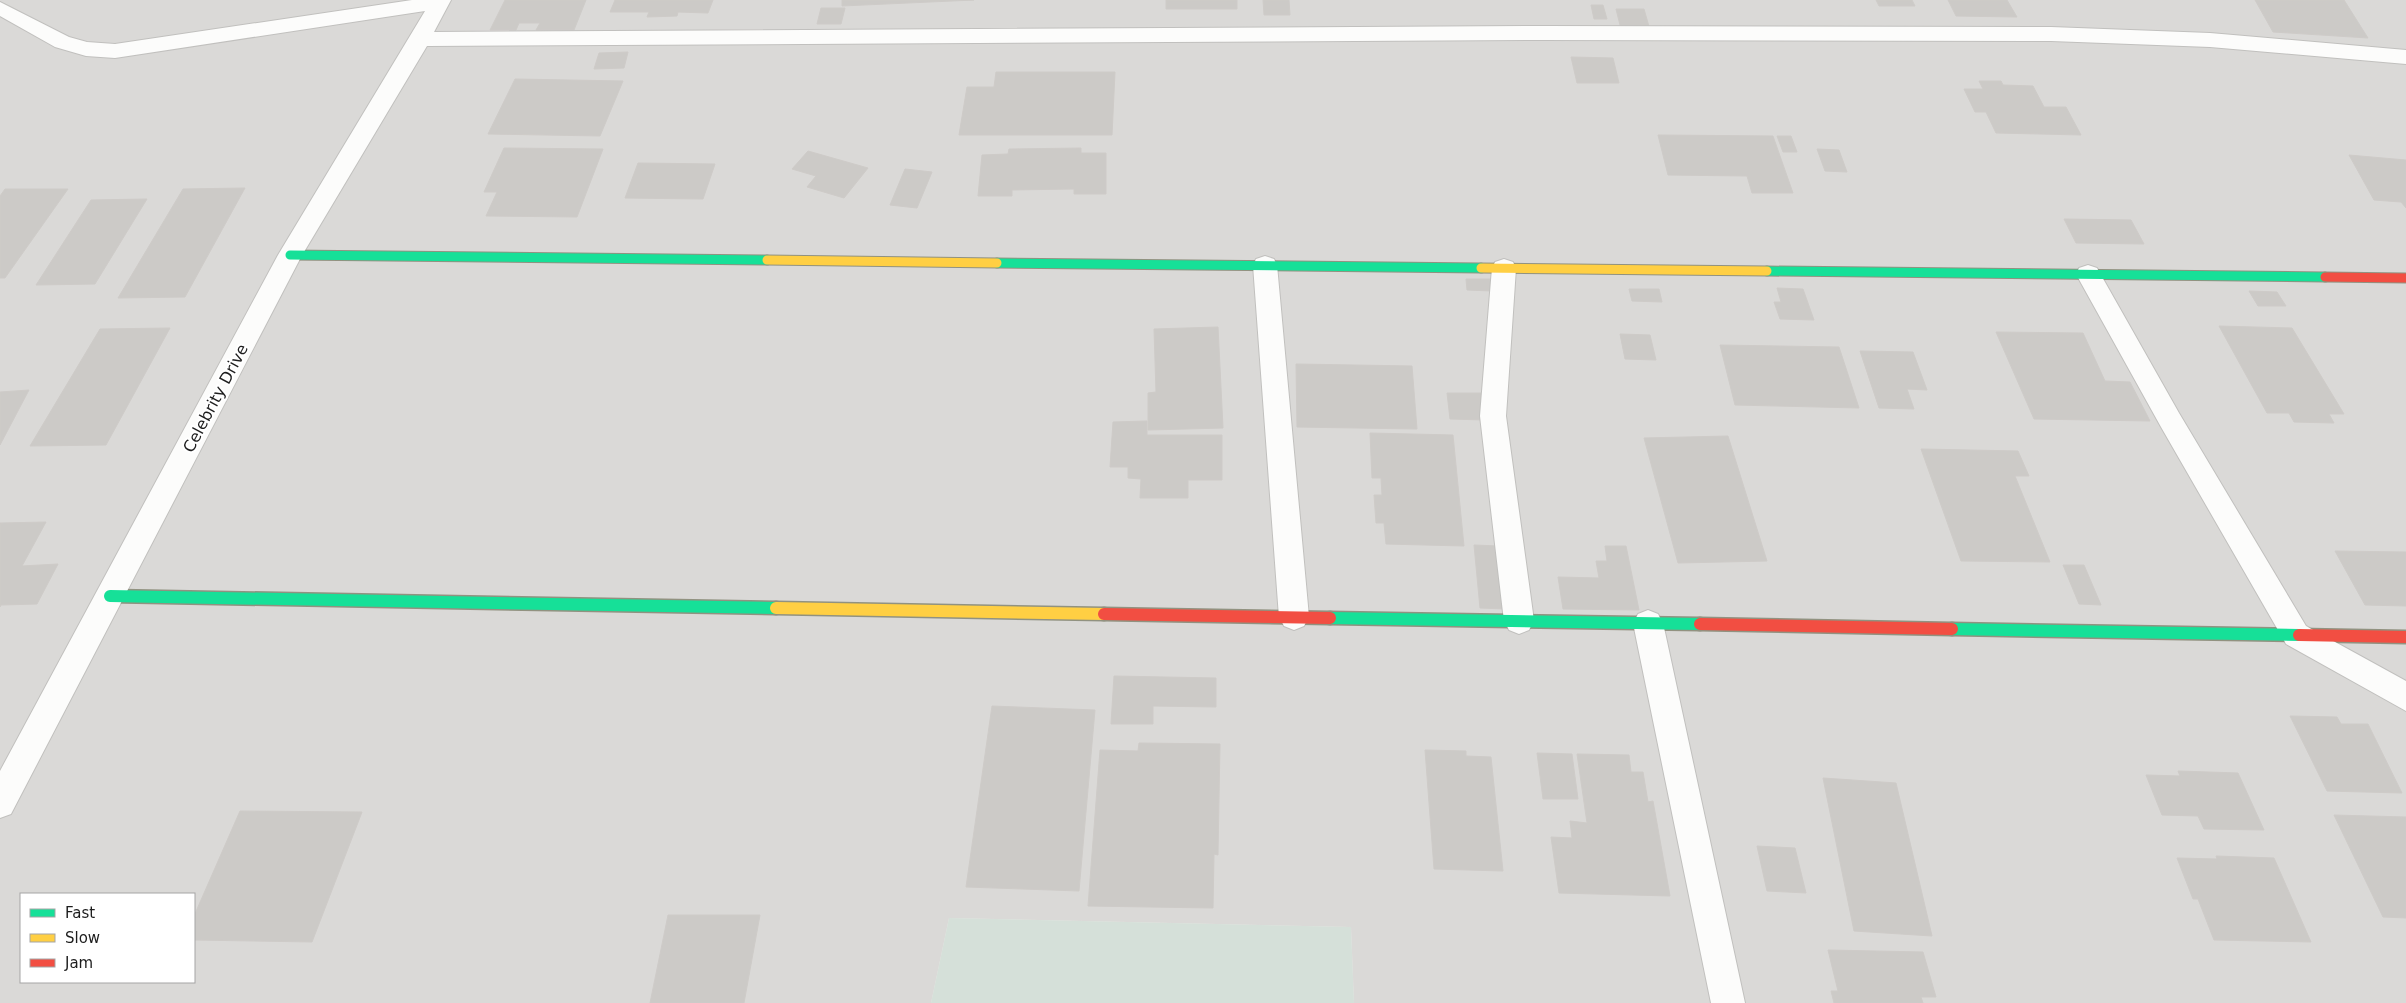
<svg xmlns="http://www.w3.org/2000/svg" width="2406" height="1003" font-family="'DejaVu Sans',sans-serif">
  <rect width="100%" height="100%" fill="#ebe9e6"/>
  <path fill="#dad9d7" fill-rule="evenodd" d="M0 0H2406V1003H1354L1351 927 949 918 931 1003H0ZM21 894H194V982H21Z"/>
  <path fill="#d5e0d9" d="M949 918 1351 927 1354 1003H931Z"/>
  <path fill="#cccac7" stroke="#cecbc8" d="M505 0H586L574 30H536L540 23H519L516 30H490Z
    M615 0H713L708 13 678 12 677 16 647 17 649 12H610Z
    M842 0H974L842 6Z
    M1166 0H1237V9H1166Z
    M1263 0H1289L1290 15H1264Z
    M1876 0H1912L1915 6H1879Z
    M1948 0H2007L2017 17 1956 16Z
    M2255 0H2344L2368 38 2273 32Z
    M1591 5H1603L1607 19H1594Z
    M821 8H845L841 24H817Z
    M1616 9H1644L1650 30 1621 29Z
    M628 52 624 68 594 69 599 53Z
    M1571 57 1613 58 1619 83H1577Z
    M996 72H1115L1112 135H959L967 87H994Z
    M515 79 623 81 600 136 488 134Z
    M1979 81H2001L2003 85 2033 86 2044 107H2066L2081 135 1996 133 1986 112H1975L1964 89H1983Z
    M1658 135 1773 136 1793 193H1752L1747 176 1668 175Z
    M1777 136H1791L1797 152H1783Z
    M504 148 603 149 577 217 486 216 497 192H484Z
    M1081 148V153H1106V194H1074V189L1012 190V196H978L982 155 1008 154 1009 149Z
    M1817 149 1839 150 1847 172 1825 171Z
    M808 151 868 168 844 198 807 187 816 176 792 169Z
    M2349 155 2406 160V208L2401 202 2374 200Z
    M638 163 715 164 703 199 625 198Z
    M905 169 932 172 917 208 890 205Z
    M245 188 185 297 118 298 183 189Z
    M5 189H68L5 278H0V196Z
    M147 199 95 284 36 285 91 200Z
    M2064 219 2131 220 2144 244 2076 243Z
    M1466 279H1491L1492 291 1467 290Z
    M1777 288 1803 289 1814 320 1780 319 1774 302H1781Z
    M1629 289H1659L1662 302 1632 301Z
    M2249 291 2277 292 2286 306H2258Z
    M2219 326 2292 328 2344 414H2329L2334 423 2294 422 2289 413H2267Z
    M1218 327 1223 428 1148 430V393L1156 392 1154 329Z
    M170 328 106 445 30 446 100 329Z
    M1996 332 2083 333 2105 381 2130 382 2150 421 2034 419Z
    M1620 334 1650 335 1656 360 1625 359Z
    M1720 345 1839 347 1859 408 1735 405Z
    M1860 351 1913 352 1927 390 1907 389 1914 409 1879 408Z
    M1296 364 1412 366 1417 429 1297 427Z
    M29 390 0 445V392Z
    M1447 393H1482L1485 420 1450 419Z
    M1147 421V435H1222V480H1188V498H1140L1141 479 1128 478V467H1110L1113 422Z
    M1370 433 1453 435 1464 546 1386 544 1384 523H1376L1374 495H1382L1381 478H1372Z
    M1728 436 1767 561 1678 563 1644 438Z
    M1921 449 2018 451 2029 476H2015L2050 562 1961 561Z
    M46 522 22 566 58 564 37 604 1 605 0 607V523Z
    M1474 545 1498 546 1506 609 1480 608Z
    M1605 546H1626L1639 610 1563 609 1558 577 1599 578 1596 561H1607Z
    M2335 551 2406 552V606L2365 605Z
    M2063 565H2084L2101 605 2079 604Z
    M1114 676 1216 678V707L1153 706V724H1111Z
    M992 706 1095 710 1079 891 966 887Z
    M2290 716 2337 717 2341 724H2368L2402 793 2327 791Z
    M1139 743 1220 744 1218 855 1214 854 1213 908 1088 906 1100 750 1138 751Z
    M1425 750 1466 751V756L1491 757 1503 871 1434 869Z
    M1537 753 1572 754 1578 799H1543Z
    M1577 754 1629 755 1631 772H1643L1648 802 1653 801 1670 896 1559 893 1551 837 1572 838 1570 821 1587 823Z
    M2178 771 2238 773 2264 830 2204 829 2198 816 2162 815 2146 775 2180 776Z
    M1823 778 1896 783 1932 936 1854 931Z
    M240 811 362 812 312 942 194 940V916Z
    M2334 815 2406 817V918L2383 917Z
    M1757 846 1795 848 1806 893 1767 891Z
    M2216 856 2274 858 2311 942 2214 940 2198 899H2193L2177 858 2217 859Z
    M668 915H760L744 1003H650Z
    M1828 950 1923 952 1936 997H1921L1923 1003H1834L1831 991H1838Z"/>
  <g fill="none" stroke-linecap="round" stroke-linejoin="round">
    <g stroke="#c1c0be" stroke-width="2">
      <path id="street" d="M412 0H451L434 32 1541 26 2051 27 2210 33 2406 50V64L2210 47 2051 41 1541 40 427 46 301 257 11 814 0 818V771L278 255 425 11 115 58 86 56 55 47 0 16V2L69 37 87 42 115 44Z
        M1265 256 1274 259 1277 265 1309 617 1304 626 1294 630 1284 626 1279 617 1253 265 1256 259Z
        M1504 259 1513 262 1516 268 1506 416 1534 621 1529 630 1519 634 1509 630 1504 621 1480 416 1492 268 1495 262Z
        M2088 265 2097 268 2179 413 2306 626 2406 681V711L2286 644 2161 427 2076 274 2079 268Z
        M1648 610 1658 614 1663 623 1745 1003H1711L1633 623 1638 614Z"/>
    </g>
    <g stroke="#919280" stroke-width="11">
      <path id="fast-far1" d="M290 255 767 260
        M997 263 1481 268
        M1767 271 2325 277"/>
    </g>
    <g stroke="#919280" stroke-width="15">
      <path id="fast" d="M110 596 776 608
        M1330 618 1700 624
        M1952 629 2299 635"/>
    </g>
    <g stroke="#919280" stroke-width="11">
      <path id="slow-far1" d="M767 260 997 263
        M1481 268 1767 271"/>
    </g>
    <g stroke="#919280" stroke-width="15">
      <path id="slow" d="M776 608 1104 614"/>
    </g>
    <g stroke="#919280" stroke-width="11">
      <path id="jam-far1" d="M2325 277 2406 278"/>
    </g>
    <g stroke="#919280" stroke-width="15">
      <path id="jam" d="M1104 614 1330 618
        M1700 624 1952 629
        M2299 635 2406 637"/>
    </g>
    <use href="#street" fill="#fcfcfb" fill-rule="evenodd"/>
    <use href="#fast-far1" stroke="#16e098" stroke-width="9"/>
    <use href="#fast" stroke="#16e098" stroke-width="12"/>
    <use href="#slow-far1" stroke="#ffcf43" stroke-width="9"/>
    <use href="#slow" stroke="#ffcf43" stroke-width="12"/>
    <use href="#jam-far1" stroke="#f24e42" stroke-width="9"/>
    <use href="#jam" stroke="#f24e42" stroke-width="12"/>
  </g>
  <g text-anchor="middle" stroke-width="4" stroke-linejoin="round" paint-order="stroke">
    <g font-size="16" fill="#1d1d1d" stroke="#fff">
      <text transform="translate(215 398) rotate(-62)" y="6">Celebrity Drive</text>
    </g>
  </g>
  <rect x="20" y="893" width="175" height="90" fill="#ffffff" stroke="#a5a5a5"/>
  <rect x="30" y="909" width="25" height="8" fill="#16e098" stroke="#a5a5a5"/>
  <text x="65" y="918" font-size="15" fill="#1d1d1d">Fast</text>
  <rect x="30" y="934" width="25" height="8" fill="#ffcf43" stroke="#a5a5a5"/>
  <text x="65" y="943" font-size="15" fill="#1d1d1d">Slow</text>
  <rect x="30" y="959" width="25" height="8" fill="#f24e42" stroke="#a5a5a5"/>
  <text x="65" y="968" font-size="15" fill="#1d1d1d">Jam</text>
</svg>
